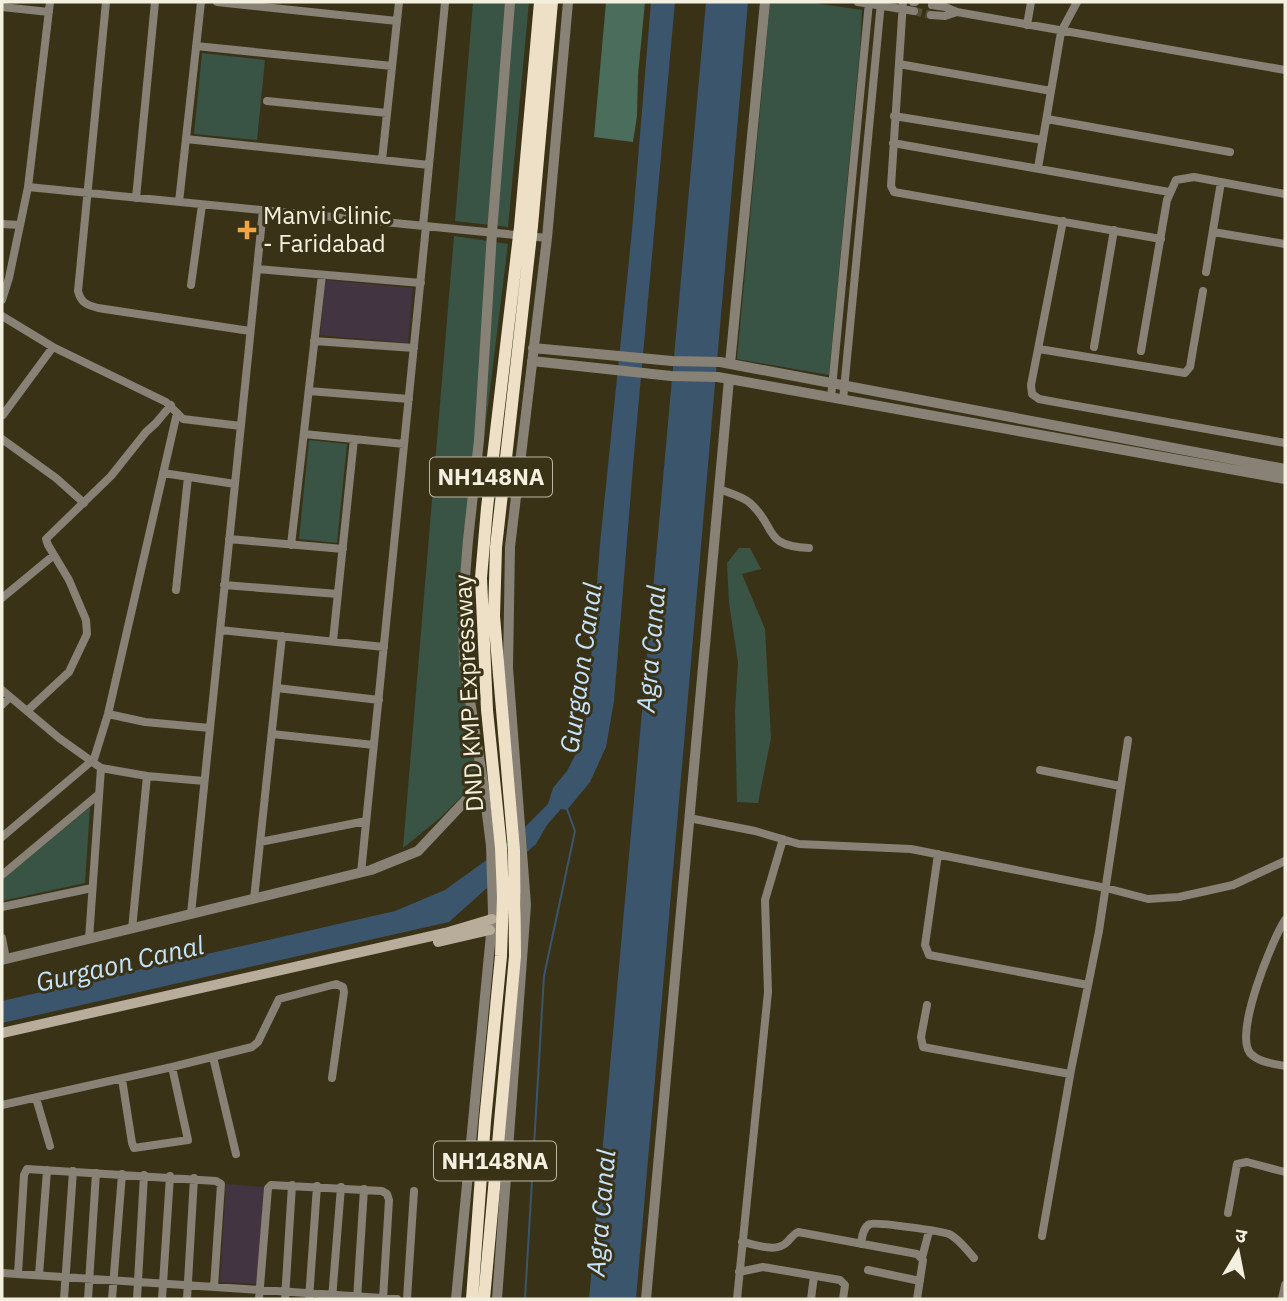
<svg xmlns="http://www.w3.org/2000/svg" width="1287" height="1301" font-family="'IBM Plex Sans','Noto Sans Devanagari',sans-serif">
  <rect width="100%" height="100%" fill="#393217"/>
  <path fill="#433441" d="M325 280 413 288 408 343 320 335Z
    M226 1184 265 1187 258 1284 220 1282Z"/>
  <path fill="#395345" d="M473 2H529L508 227 455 221Z
    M770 2H807L862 10 860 48 829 375 737 359Z
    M202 53 265 60 257 140 194 134Z
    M454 236 508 244 471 542 470 588 478 762 470 788 440 818 403 848Z
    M309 440 347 444 337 543 299 539Z
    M739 548H750L761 569 742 574 765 629 771 738 758 803 737 802 735 711 738 662 729 603 727 563Z
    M90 807 85 883 2 901V880Z"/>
  <path fill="#4b6d5b" d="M606 2H645L638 75 637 116 633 142 594 137Z"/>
  <path fill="#3b556c" d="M651 2H675L634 454 614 701 606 747 590 782 567 810 561 809 547 825 536 844 449 922 2 1023V1001L395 911 445 890 488 859 518 834 548 804 553 788 567 771 582 742 587 711 600 544 632 231Z
    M706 2H748L636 1299H589Z"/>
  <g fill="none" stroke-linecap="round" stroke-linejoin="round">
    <path stroke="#3b556c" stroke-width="2" d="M525 1299 544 976 575 831 567 809"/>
    <path stroke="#554e35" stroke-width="8" stroke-dasharray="8 4" stroke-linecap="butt" d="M914 11 931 15"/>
    <path stroke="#888175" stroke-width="8" d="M106 2 78 291C81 303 87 305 98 308L250 331
      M217 2 397 21
      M858 2 914 11
      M903 2 891 186 894 192 1161 239
      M913 2H915
      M932 5 945 7 957 12 1285 70
      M2 7 49 12
      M931 15 945 16 957 12
      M1027 25 1031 2
      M196 46 392 66
      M899 64 1051 91
      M267 101 387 113
      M894 116 1043 140
      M1047 119 1230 152
      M186 139 429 165
      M893 143 1169 192
      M382 160 399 2
      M1038 168 1061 32 1077 2
      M28 187 547 238
      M136 198 155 2
      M179 202 201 2
      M1063 221 1031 385 1032 394 1039 399 1066 404 1285 443
      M2 224 20 225
      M423 226 445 3
      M1213 232 1285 244
      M257 269 421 283
      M1206 272 1221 182
      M191 285 202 205
      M2 300 9 278 28 187 50 2
      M2 316 53 347 166 402 183 419 241 426
      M314 341 414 348
      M1094 347 1114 230
      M1039 349 1185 373 1190 367 1203 291
      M1141 351 1167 200 1176 180 1194 177 1285 194
      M309 391 409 399
      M831 398 869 2
      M843 400 881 2
      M3 415 53 347
      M304 434 404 444
      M2 439 56 478 84 503
      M163 473 235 484
      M719 489C729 493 742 496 750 503 778 528 762 546 809 548
      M229 539 343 549
      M291 545 322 275
      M224 585 338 594
      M176 590 188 477
      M2 598 54 555
      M220 630 384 647
      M333 641 354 439
      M277 688 379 700
      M2 690 59 738 101 768 147 776 204 781
      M2 705 10 697
      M27 711 69 672 87 634 86 620 69 580 48 545 46 539 111 476 146 432 156 423 171 405
      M108 714 145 722 210 728
      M272 734 374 745
      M1040 770 1120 786
      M689 818 755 831 799 844 911 849 1106 888 1148 899 1179 897 1233 885 1285 861
      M2 837 94 759 108 714 177 413
      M260 842 366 821
      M938 854 925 945 929 955 1088 985
      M361 873 426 226
      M2 875 99 794
      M254 899 282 636
      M2 907 92 888
      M191 914 263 210
      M1285 920C1272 940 1234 1033 1250 1053 1258 1062 1274 1064 1285 1066
      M132 929 147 776
      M2 938 6 959
      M89 939 101 768
      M927 1005 921 1037 923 1047 1070 1074
      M213 1057 236 1154
      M122 1079 132 1143 134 1148 188 1140 172 1067
      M36 1098 50 1146
      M2 1105 172 1067 252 1047 258 1042 279 999 336 984 343 987 344 992 332 1078
      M1228 1213 1237 1164 1247 1162 1285 1172
      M1042 1236 1071 1070 1099 931 1128 740
      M742 1242C754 1244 776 1253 786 1243 791 1239 792 1235 798 1232L917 1254 923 1260 917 1299
      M861 1244C862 1237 863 1227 870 1224 877 1222 941 1231 949 1234 958 1238 967 1250 974 1258
      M922 1258 929 1231
      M868 1270 920 1281
      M739 1272 763 1267 840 1280 845 1285 843 1299
      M2 1273 397 1299
      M18 1274 24 1175 27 1169 216 1181 221 1184 214 1287
      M39 1275 47 1170
      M64 1299 73 1171
      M88 1299 96 1173
      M112 1299 122 1174
      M137 1299 144 1175
      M162 1299 170 1176
      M187 1299 194 1178
      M259 1299 268 1188 271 1185 382 1191 387 1194 389 1200 383 1299
      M285 1299 292 1185
      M309 1299 317 1186
      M332 1299 341 1187
      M357 1299 364 1189
      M407 1299 414 1191
      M737 1299 768 992 765 900 783 839
      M811 1299 814 1276
      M1282 1299 1285 1285"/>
    <path stroke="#888175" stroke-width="10" d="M533 348 672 361 720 362 1285 469
      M532 361 671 376 718 377 1285 479
      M730 364 765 2
      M2 960 371 870 418 851 483 782
      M456 1299 493 913 491 846 483 782 464 663 463 602 468 540 479 440 492 233 510 2
      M497 1299 526 905 508 668 510 547 547 238 568 2
      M646 1299 729 379"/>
    <path stroke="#b8ad9a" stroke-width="10" d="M438 942 490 930
      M2 1033 445 933 492 919"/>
    <path stroke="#ede0c7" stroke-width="12" d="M472 1299 485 1121 501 956 503 897 501 848 487 710 481 578 487 508 520 227 540 2
      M484 1299 515 956 514 850 494 616 496 547 532 226 552 2"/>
  </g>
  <path fill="#f3a443" stroke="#393217" stroke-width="2.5" d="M243.5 219.5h7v7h7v7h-7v7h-7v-7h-7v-7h7z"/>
  <g text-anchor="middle" stroke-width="6" stroke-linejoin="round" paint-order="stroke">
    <g fill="#393217" stroke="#bcb7a4" stroke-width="2">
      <rect x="430" y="457.5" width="122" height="39" rx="5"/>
      <rect x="434" y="1141.5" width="122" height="39" rx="5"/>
    </g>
    <g font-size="23" font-weight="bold" fill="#f4f0e0">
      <text x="491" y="485">NH148NA</text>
      <text x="495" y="1169">NH148NA</text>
    </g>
    <g font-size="24" fill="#f4f0e0" stroke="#393217" text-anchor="start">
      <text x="263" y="224">Manvi Clinic<tspan x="263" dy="28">- Faridabad</tspan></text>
    </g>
    <g font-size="24" fill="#f4f0e0" stroke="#393217">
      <text transform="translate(469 693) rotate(-93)" y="8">DND KMP Expressway</text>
    </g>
    <g font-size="26" font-style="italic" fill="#c6e4fe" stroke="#393217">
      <text transform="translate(651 649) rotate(-85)" y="9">Agra Canal</text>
      <text transform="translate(581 668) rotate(-82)" y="9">Gurgaon Canal</text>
      <text transform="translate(120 964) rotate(-13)" y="9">Gurgaon Canal</text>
      <text transform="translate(601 1213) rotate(-85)" y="9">Agra Canal</text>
    </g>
  </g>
  <rect width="1287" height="1301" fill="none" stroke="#f4f0e0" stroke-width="7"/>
  <g transform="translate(1238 1252) rotate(10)" stroke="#393217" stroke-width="5" paint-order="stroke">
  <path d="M0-5L12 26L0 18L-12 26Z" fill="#f4f0e0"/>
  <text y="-10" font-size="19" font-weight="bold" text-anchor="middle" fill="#f4f0e0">उ</text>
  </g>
</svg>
